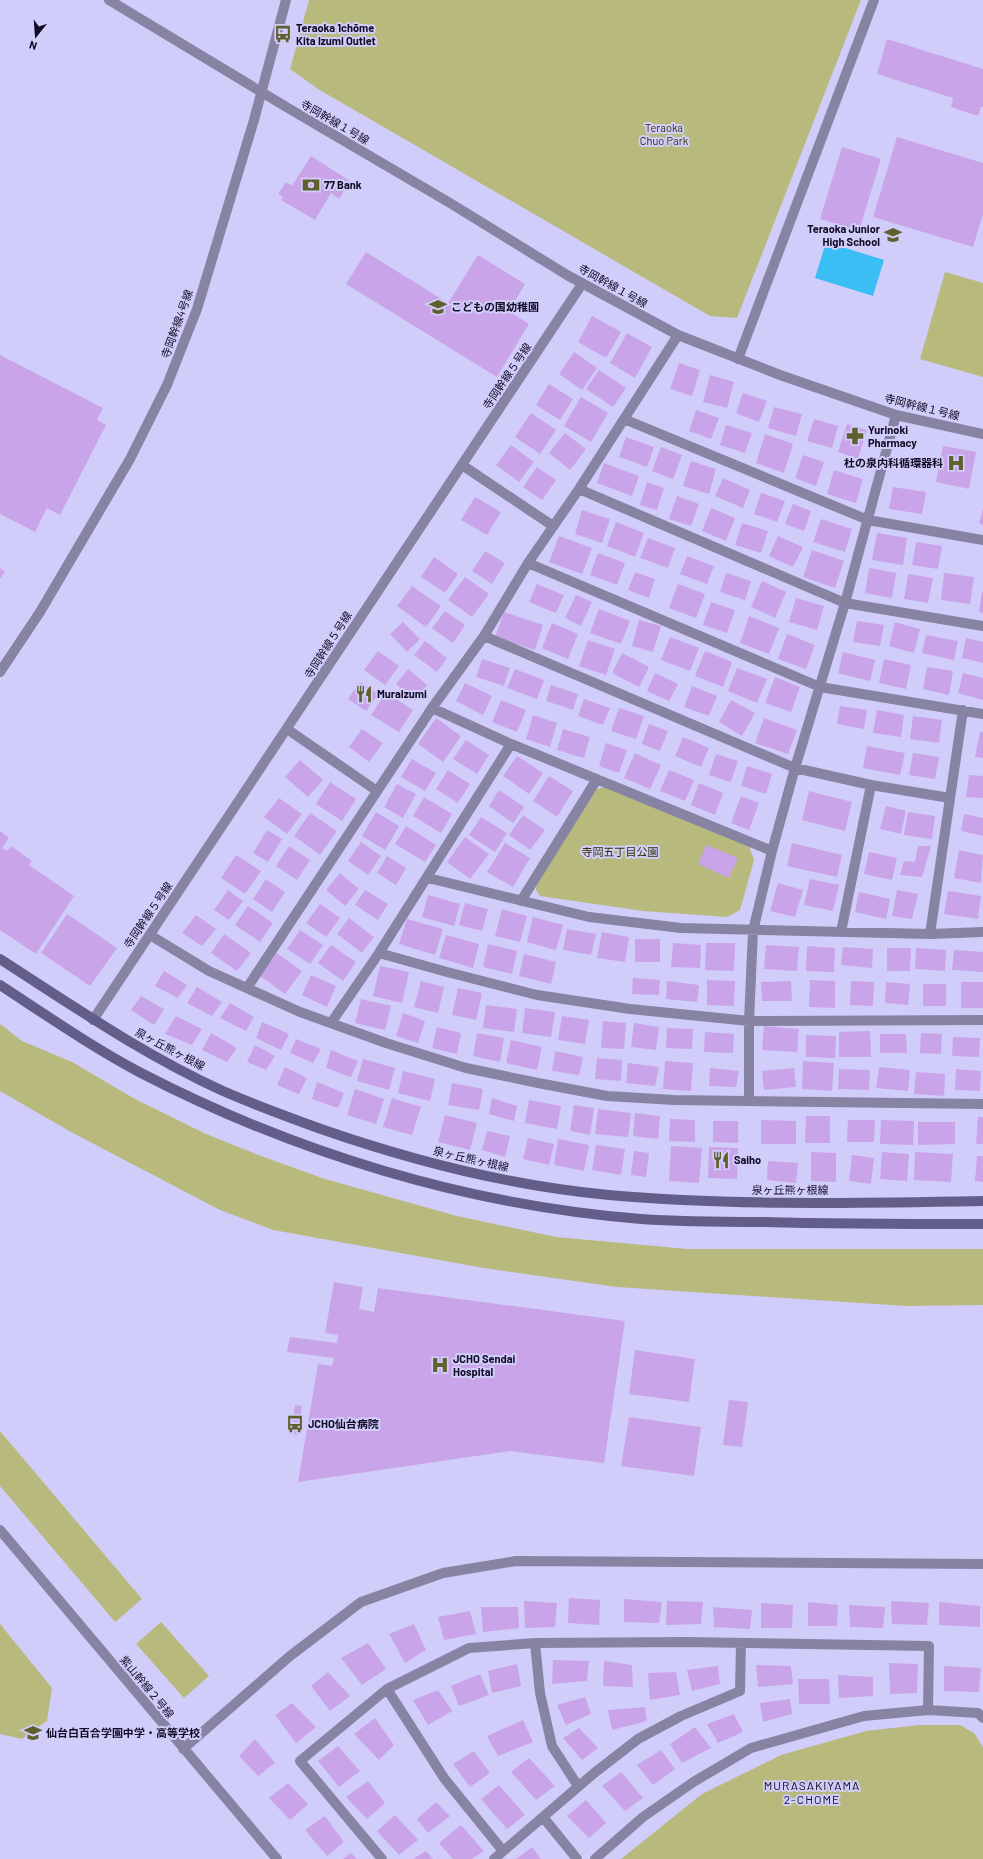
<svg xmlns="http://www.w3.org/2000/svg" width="983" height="1859" font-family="Barlow,'Noto Sans JP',sans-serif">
  <rect width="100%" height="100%" fill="#d1cdfa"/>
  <path fill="#b8b97d" d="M309 0H861L737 318 710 316 318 89 290 69Z
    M945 272 983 283V377L920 359Z
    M604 787 749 846 754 860 740 910 727 917 643 911 540 896 536 890 537 880 594 790Z
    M0 1024 22 1041 72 1062 135 1099 206 1134 261 1156 325 1179 457 1216 556 1237 688 1249H983V1305L906 1306 617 1287 484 1268 273 1230 220 1210 71 1132 0 1091Z
    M0 1431 142 1599 115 1622 0 1486Z
    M161 1622 209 1676 184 1698 136 1644Z
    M0 1624 52 1688 47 1721 22 1739 0 1734Z
    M919 1725H960L974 1733 983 1747V1859H621L702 1794 781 1755 866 1731Z"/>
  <path fill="#3abef3" d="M826 242 884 260 873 296 815 278Z"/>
  <path fill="#caa4e8" d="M887 39 983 69V107H981L978 116 951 107 953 98 877 74Z
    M897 137 983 163V214L973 247 873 217Z
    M842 147 881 159 859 231 820 219Z
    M311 156 350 181 339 199 331 193 315 220 281 200 283 197 278 194 286 182 292 186Z
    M366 252 448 303 478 255 525 284 509 311 529 324 497 377 346 284Z
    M592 316 621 332 606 358 578 342Z
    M627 333 652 347 635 378 610 363Z
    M574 352 597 368 582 390 559 374Z
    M0 355 103 408 97 420 106 425 60 515 47 508 35 532 0 514Z
    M679 363 700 370 692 396 670 389Z
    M599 370 626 388 613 407 586 389Z
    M710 375 734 382 727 408 703 402Z
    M549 384 573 399 560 420 536 405Z
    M743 393 767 401 759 422 736 413Z
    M581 397 608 413 591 442 564 426Z
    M774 407 802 414 796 436 768 428Z
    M696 410 719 418 711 439 689 431Z
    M531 413 556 430 540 454 515 437Z
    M814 419 838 426 832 448 807 441Z
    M847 424 867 430 858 459 838 452Z
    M726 425 752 433 745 453 720 445Z
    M565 433 586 449 570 470 549 453Z
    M765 434 793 444 784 473 756 463Z
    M626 437 654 447 647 467 619 457Z
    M511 445 534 462 519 482 496 465Z
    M943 446 976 452 969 489 936 482Z
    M661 447 682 455 673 479 652 471Z
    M803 455 824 462 816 486 795 478Z
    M691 461 716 469 709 494 683 486Z
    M604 463 639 476 632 496 597 483Z
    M537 467 556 480 542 500 523 487Z
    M834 470 863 479 856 503 827 494Z
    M723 478 750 490 743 508 715 496Z
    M647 482 664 488 657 510 640 505Z
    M893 487 926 492 922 514 889 509Z
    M761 493 785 501 777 522 754 514Z
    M677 496 699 504 691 526 669 519Z
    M475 497 501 512 487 535 461 520Z
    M793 504 811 511 804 531 785 524Z
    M711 508 735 518 726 541 702 531Z
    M983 509V525L979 523Z
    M582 510 610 519 602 543 575 534Z
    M821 519 852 529 845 552 813 542Z
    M616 522 644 533 635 557 607 546Z
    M742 523 768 531 761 553 735 545Z
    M877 533 907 538 903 565 872 560Z
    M559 536 592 548 582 574 549 562Z
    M778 536 803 547 793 567 769 556Z
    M648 538 675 548 668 568 640 558Z
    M916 542 942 546 938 569 912 565Z
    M812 550 844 561 835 588 803 577Z
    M485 551 505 563 492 584 472 571Z
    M598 553 625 563 617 585 590 575Z
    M687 556 714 566 707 584 680 574Z
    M434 557 458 574 445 593 421 577Z
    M0 568 5 572 0 579Z
    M869 568 896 573 892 598 865 593Z
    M635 572 655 579 649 598 628 590Z
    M726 573 751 581 745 600 720 592Z
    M944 573 974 577 970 604 941 600Z
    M908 574 933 578 928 603 904 599Z
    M465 577 489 594 472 617 448 600Z
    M762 581 786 592 775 618 751 607Z
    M537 584 564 595 556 613 529 602Z
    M678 584 705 594 696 618 669 608Z
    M412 586 441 606 426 627 397 606Z
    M982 592H983V613L979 612Z
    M576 595 592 602 581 626 565 618Z
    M796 598 824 606 817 630 789 622Z
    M711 602 735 610 727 633 703 625Z
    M599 609 630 621 621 644 590 633Z
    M445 611 465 625 453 643 432 628Z
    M504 612 543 625 535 650 495 637Z
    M749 616 779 628 769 654 740 643Z
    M639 620 661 626 653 652 632 646Z
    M857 621 884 625 880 646 853 642Z
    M403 622 420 639 407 652 390 634Z
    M895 622 920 629 914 653 889 646Z
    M552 623 578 634 568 659 542 648Z
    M787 634 815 645 806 669 778 659Z
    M926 635 958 641 954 660 922 653Z
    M670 637 699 648 690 671 661 660Z
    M966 638 983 642V663L962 658Z
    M588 640 615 649 606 675 579 666Z
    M425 641 447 658 437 672 414 655Z
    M378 651 399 666 385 685 364 670Z
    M705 651 732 662 723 687 695 676Z
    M843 652 875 660 870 681 838 673Z
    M622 653 649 667 639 687 612 673Z
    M482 659 510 668 504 686 476 677Z
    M884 659 911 665 906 689 879 683Z
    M927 667 953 671 949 695 923 689Z
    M737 668 767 679 757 703 728 691Z
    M408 669 427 685 415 701 396 684Z
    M515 669 544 680 537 699 507 688Z
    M655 673 678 684 669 701 647 691Z
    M963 673 983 678V700L958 693Z
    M775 677 800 687 791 712 765 703Z
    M360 682 378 694 366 711 348 699Z
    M465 683 492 696 483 715 456 701Z
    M551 685 578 694 573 710 546 701Z
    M692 686 717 696 709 716 684 707Z
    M386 692 413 710 399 732 371 715Z
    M584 699 610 708 603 725 578 716Z
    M501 700 526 710 517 732 492 722Z
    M731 700 755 713 742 736 719 722Z
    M840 706 867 710 864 729 837 724Z
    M619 708 644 716 636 739 611 731Z
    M877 710 904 715 901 737 873 733Z
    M533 715 557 723 550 747 526 739Z
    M913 716 942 720 939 743 910 739Z
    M436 718 461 736 443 762 418 744Z
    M764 718 797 730 788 754 755 743Z
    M649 724 668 731 660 751 642 744Z
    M362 729 383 743 369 762 349 747Z
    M563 729 590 737 584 758 557 750Z
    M980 732H983V758L975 757Z
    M683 737 709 748 701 767 675 756Z
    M466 740 489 755 477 774 453 759Z
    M606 743 627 750 619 773 599 766Z
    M867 746 905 753 900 775 863 768Z
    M635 753 661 765 650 789 624 778Z
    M913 753 939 757 935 779 909 775Z
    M716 754 738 761 731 782 709 775Z
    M517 756 543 773 529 794 503 776Z
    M412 759 436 773 425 791 401 777Z
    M300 760 323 780 308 797 285 777Z
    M747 766 772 774 766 794 741 786Z
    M448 770 470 784 458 803 436 789Z
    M669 770 694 780 685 801 660 791Z
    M969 775 983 776V798L966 797Z
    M549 776 573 791 557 817 533 801Z
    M330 782 356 799 342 821 316 804Z
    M699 783 723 793 715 815 691 805Z
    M397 784 416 794 403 818 384 807Z
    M499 790 524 807 513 823 489 806Z
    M809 791 852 802 845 831 802 820Z
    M741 796 759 803 749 830 731 823Z
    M424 797 452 814 441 833 413 816Z
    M279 798 302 814 287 834 264 817Z
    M886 806 906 811 901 834 880 829Z
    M376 812 399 826 385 850 362 836Z
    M908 812 935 816 932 839 904 835Z
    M310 813 337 831 320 855 294 836Z
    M964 814 983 818V836L961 831Z
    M523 815 545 830 530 850 509 835Z
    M481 817 507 833 495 852 469 835Z
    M406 826 436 845 425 862 395 844Z
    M267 830 282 839 268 862 253 853Z
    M0 831 9 838 2 848 7 851 11 846 32 861 29 865 74 896 36 954 0 930Z
    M465 837 489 854 470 879 447 862Z
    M361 842 381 856 368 875 348 861Z
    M505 843 530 858 513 887 487 872Z
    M792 843 842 855 837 877 787 866Z
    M706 845 738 858 729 878 698 864Z
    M289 846 310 860 297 880 276 866Z
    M918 846H931L922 877 900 875 904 861 915 862Z
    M959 850 983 855 981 883 954 878Z
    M869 852 897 858 892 880 864 874Z
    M236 855 261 871 245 894 221 878Z
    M387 856 406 868 396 885 377 873Z
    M340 873 359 889 345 906 326 890Z
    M266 879 285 892 272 912 253 899Z
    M810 879 839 885 833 911 804 905Z
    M778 883 803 890 795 917 770 911Z
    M228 890 243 901 229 920 214 910Z
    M365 890 388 904 378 920 355 905Z
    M897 890 918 894 912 919 892 916Z
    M948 891 981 896 978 919 944 914Z
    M859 892 890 899 886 919 855 912Z
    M428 895 460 904 454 926 422 917Z
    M465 903 488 909 482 931 459 925Z
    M320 904 340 918 326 937 306 923Z
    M248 906 273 923 260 942 235 925Z
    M502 909 527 916 520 942 495 936Z
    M67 914 117 948 90 986 41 953Z
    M196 915 216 929 202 946 182 933Z
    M533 917 563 925 556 950 527 942Z
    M349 918 374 937 362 953 337 934Z
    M407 919 443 929 435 955 399 944Z
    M567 929 596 934 591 955 563 950Z
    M300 930 323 945 310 964 287 949Z
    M602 932 629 937 625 962 597 958Z
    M224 934 251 953 237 971 211 953Z
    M446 935 479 944 473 968 439 958Z
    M635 939H660V962H635Z
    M673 943 701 945 700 968 671 967Z
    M706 943H735L734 971 705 970Z
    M488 944 517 951 512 974 483 967Z
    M331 945 356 962 343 981 318 963Z
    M766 945 799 947 797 971 764 969Z
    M807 946 835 948 834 972 806 971Z
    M843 947 873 949 872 968 841 965Z
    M887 948H911L910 971H887Z
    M916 948 946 950 945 971 915 969Z
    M954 950 983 952V972L952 970Z
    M277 953 302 971 285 994 260 976Z
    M524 954 556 962 551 984 519 976Z
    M380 966 409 972 402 1003 373 996Z
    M164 971 187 985 178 998 155 986Z
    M311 975 336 986 327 1007 302 995Z
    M633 978 660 980 659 995 632 994Z
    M707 980 735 981 734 1006 707 1005Z
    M810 980 835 981V1008L809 1007Z
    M421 981 444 987 438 1013 414 1007Z
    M667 981 699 985 697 1002 666 999Z
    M791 981 792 1001H762L761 982Z
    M851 981 874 982 873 1006 850 1005Z
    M886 982 910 984 908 1005 885 1003Z
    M961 982H983V1008H961Z
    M923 984H946V1006H923Z
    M197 987 222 1002 212 1016 187 1003Z
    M458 988 482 993 476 1020 452 1015Z
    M141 996 164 1009 154 1025 131 1010Z
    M361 999 391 1006 385 1030 355 1023Z
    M230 1003 254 1017 246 1031 220 1018Z
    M486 1005 517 1009 514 1032 483 1028Z
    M525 1008 555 1012 551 1037 522 1033Z
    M403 1013 425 1021 418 1043 396 1036Z
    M176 1016 202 1029 192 1045 165 1034Z
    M562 1016 589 1020 585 1044 558 1040Z
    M603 1021 626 1023 624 1049 601 1048Z
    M262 1022 289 1034 281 1050 256 1038Z
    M634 1023 659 1027 656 1050 631 1047Z
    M764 1026 799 1029 797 1052 762 1050Z
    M437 1027 461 1033 457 1054 432 1048Z
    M667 1028 693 1029 692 1049 666 1048Z
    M870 1031 871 1057H839V1032Z
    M705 1032 734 1034 733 1053 704 1052Z
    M211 1033 237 1048 227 1062 202 1050Z
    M477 1033 504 1038 500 1062 473 1056Z
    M921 1033 942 1034 941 1054 920 1053Z
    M880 1034H906L907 1053H880Z
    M806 1035 836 1036 835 1058 806 1057Z
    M953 1037 980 1038 979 1057 952 1056Z
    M296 1039 321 1049 313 1063 290 1053Z
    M511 1040 542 1047 537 1070 506 1063Z
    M255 1045 275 1056 266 1070 247 1062Z
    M331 1050 358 1061 351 1077 326 1068Z
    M555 1051 583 1057 579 1075 552 1071Z
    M597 1058 622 1060 621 1081 595 1079Z
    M363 1059 395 1068 389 1090 357 1081Z
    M665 1061 693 1063 691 1091 663 1089Z
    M803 1061 834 1063 832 1091 802 1089Z
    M628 1063 659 1067 655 1086 626 1083Z
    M285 1067 307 1078 299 1094 277 1085Z
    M879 1067 910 1070 908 1091 876 1088Z
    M710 1068 739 1071 736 1087 709 1086Z
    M794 1068 796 1087 764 1090 762 1071Z
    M839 1069 870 1070 869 1090 838 1089Z
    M956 1069 981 1071 980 1091 955 1090Z
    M403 1071 435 1079 430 1101 398 1093Z
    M916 1072 945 1074 944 1096 914 1094Z
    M317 1082 344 1093 338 1108 312 1099Z
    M452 1083 483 1089 479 1110 448 1105Z
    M355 1089 384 1099 376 1124 347 1115Z
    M392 1098 421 1107 412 1135 383 1127Z
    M492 1098 517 1106 514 1121 489 1114Z
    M529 1100 561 1106 557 1129 525 1123Z
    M574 1105 594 1108 590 1135 570 1131Z
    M598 1109 631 1113 628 1137 595 1134Z
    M635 1113 660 1116 658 1139 633 1136Z
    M445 1115 477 1123 470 1150 438 1142Z
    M806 1116H830V1143H805Z
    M978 1117H983V1144H976Z
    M670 1119 695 1120V1142L669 1141Z
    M761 1120 796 1121V1144H761Z
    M848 1120H875L874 1142H847Z
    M881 1120 914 1121 913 1145 880 1144Z
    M713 1121H738V1143L713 1142Z
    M918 1122H955V1144L918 1145Z
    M487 1131 510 1136 505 1157 482 1150Z
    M528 1138 554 1144 549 1165 523 1159Z
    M558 1139 589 1145 584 1171 554 1165Z
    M596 1145 625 1149 621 1175 592 1170Z
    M671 1146 702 1148 699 1183 669 1181Z
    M709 1147 738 1148 737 1179 708 1178Z
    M634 1151 649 1153 646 1177 631 1175Z
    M811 1152 836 1153V1182L811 1181Z
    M882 1152 909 1154 907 1181 880 1179Z
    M915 1152 953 1154 951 1182 914 1180Z
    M852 1155 874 1158 871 1184 849 1181Z
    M977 1156H983V1182L975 1181Z
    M768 1161 798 1163 796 1183 767 1180Z
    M334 1282 363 1287 359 1309 374 1312 378 1288 625 1321 604 1463 510 1451 298 1482 318 1364 332 1366 334 1358 287 1352 290 1337 337 1343 338 1335 325 1333Z
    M635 1350 695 1359 689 1402 629 1394Z
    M729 1400 748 1402 742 1447 723 1445Z
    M295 1405 302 1406 298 1435 291 1434Z
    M629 1417 701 1427 694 1476 621 1466Z
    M569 1598 600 1600 599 1625 568 1623Z
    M624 1599 662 1602 659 1623 624 1622Z
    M524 1601 557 1603 555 1627 525 1628Z
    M667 1601 703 1602 701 1624 666 1625Z
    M891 1601 929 1603 927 1625 892 1624Z
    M808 1602 838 1605 837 1626H808Z
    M939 1602 980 1606V1627L939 1625Z
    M761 1603 793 1605 792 1628H761Z
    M849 1605 885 1607 883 1628 850 1627Z
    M481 1607H518L519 1628 483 1632Z
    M713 1607 752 1610 750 1629 714 1627Z
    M470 1611 476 1634 444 1640 438 1617Z
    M414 1624 426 1650 405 1663 389 1634Z
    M368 1643 386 1669 362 1685 341 1658Z
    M553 1660 589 1661 587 1681 552 1684Z
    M604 1661 632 1665 633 1687 603 1686Z
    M889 1663 918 1664 917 1693 890 1694Z
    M517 1664 521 1686 492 1693 488 1671Z
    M756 1665 791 1666 793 1684 758 1687Z
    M718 1666 720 1684 692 1691 687 1670Z
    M944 1666 981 1668 979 1692 944 1691Z
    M328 1672 350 1696 330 1711 311 1686Z
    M676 1672 680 1695 650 1700 648 1673Z
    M480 1674 489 1695 459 1706 451 1686Z
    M838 1675 873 1677V1696L839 1698Z
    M798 1679H829L830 1704H799Z
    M438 1690 452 1711 428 1725 413 1700Z
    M585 1697 591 1714 566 1725 557 1705Z
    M790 1699 792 1714 763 1722 760 1703Z
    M292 1703 316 1727 296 1743 275 1715Z
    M645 1707 647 1721 612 1730 608 1710Z
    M734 1714 743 1732 718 1743 707 1724Z
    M375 1718 394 1745 379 1760 354 1734Z
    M523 1720 533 1742 498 1756 487 1736Z
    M695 1727 711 1748 682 1763 670 1744Z
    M579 1728 598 1748 582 1760 563 1738Z
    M255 1739 275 1763 258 1776 239 1756Z
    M338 1746 360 1771 339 1787 318 1761Z
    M661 1750 675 1769 653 1785 637 1765Z
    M474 1751 490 1773 470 1787 453 1764Z
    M529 1758 555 1786 536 1800 511 1772Z
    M621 1772 643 1798 625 1811 602 1786Z
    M368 1781 385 1803 367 1819 346 1797Z
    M288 1783 308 1804 290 1820 269 1798Z
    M499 1785 525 1815 507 1829 481 1799Z
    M586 1800 606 1823 589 1838 567 1816Z
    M436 1802 450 1816 428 1833 417 1819Z
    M395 1815 418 1840 399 1855 377 1831Z
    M325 1816 344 1842 327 1856 305 1830Z
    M461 1825 484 1851 472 1859H453L439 1843Z
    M532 1847 541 1859H516Z
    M426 1851 433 1859H413Z
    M351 1853 357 1859H343Z"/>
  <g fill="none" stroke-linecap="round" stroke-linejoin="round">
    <path stroke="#8783a3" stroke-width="10" d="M738 359 874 0
      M624 419 868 520 983 540
      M462 465 553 526
      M579 489 845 603 983 626
      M528 563 820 687 983 714
      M484 636 795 768 871 785 950 798
      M432 708 511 744 772 851
      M287 729 377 791
      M428 878 589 917 681 928 930 934 983 932
      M521 901 597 779
      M841 932 871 785
      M930 934 963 710
      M150 935 209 971 300 1012 386 1043 466 1068 538 1083 607 1096 674 1100 983 1104
      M379 953 447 972 537 995 630 1009 749 1021 983 1020
      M247 988 432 708 484 636 528 563 579 489 678 335
      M331 1023 379 953 511 744
      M749 1101V1021L753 931 772 851 795 768 845 603 896 415
      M535 1643 540 1693 552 1746 578 1786
      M387 1689 444 1778 503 1851
      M543 1817 577 1859
      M382 1859 300 1761 387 1689 469 1648 535 1643 686 1642 929 1646 928 1710
      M494 1859 593 1774 638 1739 681 1716 740 1691 741 1643
      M595 1859 643 1817 695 1781 751 1748 864 1716 928 1710 978 1713 983 1718"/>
    <path stroke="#8783a3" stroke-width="10" d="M109 0 288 108 450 203 567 275 678 335 780 375 896 415 983 434
      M0 672 40 612 130 459 167 385 197 309 254 120 286 0
      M93 1020 582 284
      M0 1530 277 1859
      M183 1749 290 1656 361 1602 443 1573 516 1561 983 1564"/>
    <path stroke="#635d8a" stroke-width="10" d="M0 959C73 1006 144 1055 223 1091 255 1105 288 1117 321 1129 413 1161 511 1186 609 1195 733 1206 858 1203 983 1201
      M0 985C46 1015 92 1047 141 1073 296 1153 466 1205 641 1219 682 1222 724 1222 765 1222 838 1224 910 1224 983 1224"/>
  </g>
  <defs>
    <g id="bus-bare" transform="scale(1.38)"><path d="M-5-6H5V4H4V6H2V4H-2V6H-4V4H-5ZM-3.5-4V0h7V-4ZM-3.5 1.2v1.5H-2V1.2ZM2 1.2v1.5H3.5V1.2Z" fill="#60602e" stroke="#d1cdfa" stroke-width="2.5" paint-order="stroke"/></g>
    <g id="bank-bare" transform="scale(1.38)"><path d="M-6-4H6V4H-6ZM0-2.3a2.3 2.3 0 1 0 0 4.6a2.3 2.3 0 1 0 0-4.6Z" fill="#60602e" stroke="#d1cdfa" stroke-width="2.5" paint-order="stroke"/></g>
    <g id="school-bare" transform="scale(1.38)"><path d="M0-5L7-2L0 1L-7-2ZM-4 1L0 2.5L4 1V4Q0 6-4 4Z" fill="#60602e" stroke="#d1cdfa" stroke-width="2.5" paint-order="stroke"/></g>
    <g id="pharmacy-bare" transform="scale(1.38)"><path d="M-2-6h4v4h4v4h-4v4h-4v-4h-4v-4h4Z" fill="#60602e" stroke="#d1cdfa" stroke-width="2.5" paint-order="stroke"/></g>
    <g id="hospital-bare" transform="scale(1.38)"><path d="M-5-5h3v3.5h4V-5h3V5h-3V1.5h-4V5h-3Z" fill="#60602e" stroke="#d1cdfa" stroke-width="2.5" paint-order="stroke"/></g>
    <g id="restaurant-bare" transform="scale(1.38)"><path d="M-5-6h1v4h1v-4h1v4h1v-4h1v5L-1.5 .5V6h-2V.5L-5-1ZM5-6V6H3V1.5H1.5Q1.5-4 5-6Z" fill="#60602e" stroke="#d1cdfa" stroke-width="2.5" paint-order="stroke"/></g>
  </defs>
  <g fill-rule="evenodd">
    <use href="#bus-bare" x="283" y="34"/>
    <use href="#bank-bare" x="311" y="185"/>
    <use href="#school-bare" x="893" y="235"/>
    <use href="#school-bare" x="438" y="307"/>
    <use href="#pharmacy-bare" x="855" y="436"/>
    <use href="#hospital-bare" x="956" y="463"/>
    <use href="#restaurant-bare" x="364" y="694"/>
    <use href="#restaurant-bare" x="721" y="1160"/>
    <use href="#hospital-bare" x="440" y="1365"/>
    <use href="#bus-bare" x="295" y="1424"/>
    <use href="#school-bare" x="33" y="1733"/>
  </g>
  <g text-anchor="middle" stroke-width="4" stroke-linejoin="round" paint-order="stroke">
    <g font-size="11" font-weight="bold" fill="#110b25" stroke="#d1cdfa" text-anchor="start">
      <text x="296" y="32">Teraoka 1chōme<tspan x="296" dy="13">Kita Izumi Outlet</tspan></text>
      <text x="324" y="189">77 Bank</text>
      <text x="880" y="233" text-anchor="end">Teraoka Junior<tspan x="880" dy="13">High School</tspan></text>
      <text x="451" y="311">こどもの国幼稚園</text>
      <text x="868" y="434">Yurinoki<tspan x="868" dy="13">Pharmacy</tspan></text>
      <text x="943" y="467" text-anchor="end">杜の泉内科循環器科</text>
      <text x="377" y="698">MuraIzumi</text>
      <text x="734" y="1164">Saiho</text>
      <text x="453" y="1363">JCHO Sendai<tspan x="453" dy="13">Hospital</tspan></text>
      <text x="308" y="1428">JCHO仙台病院</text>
      <text x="46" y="1737">仙台白百合学園中学・高等学校</text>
    </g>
    <g font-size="11" fill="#110b25" stroke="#d1cdfa">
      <text transform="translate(335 122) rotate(30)" y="4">寺岡幹線１号線</text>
      <text transform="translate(613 286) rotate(29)" y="4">寺岡幹線１号線</text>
      <text transform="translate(177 324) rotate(-70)" y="4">寺岡幹線4号線</text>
      <text transform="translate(507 376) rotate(-56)" y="4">寺岡幹線５号線</text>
      <text transform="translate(922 407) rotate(14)" y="4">寺岡幹線１号線</text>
      <text transform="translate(328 645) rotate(-57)" y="4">寺岡幹線５号線</text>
      <text transform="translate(148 915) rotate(-56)" y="4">寺岡幹線５号線</text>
      <text transform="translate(170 1049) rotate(28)" y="4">泉ヶ丘熊ヶ根線</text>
      <text transform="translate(471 1159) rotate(13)" y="4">泉ヶ丘熊ヶ根線</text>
      <text x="790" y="1194">泉ヶ丘熊ヶ根線</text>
      <text transform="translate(147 1687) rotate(50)" y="4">紫山幹線２号線</text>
    </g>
    <g font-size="11" fill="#302f00" stroke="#d1cdfa">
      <text x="664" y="132">Teraoka<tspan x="664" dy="13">Chuo Park</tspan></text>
      <text x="620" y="856">寺岡五丁目公園</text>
    </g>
    <g font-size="12" letter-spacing="1" fill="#110b25" stroke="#d1cdfa">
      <text x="812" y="1790">MURASAKIYAMA<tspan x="812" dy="14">2-CHOME</tspan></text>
    </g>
  </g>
  <g transform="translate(36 36) rotate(197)" stroke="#d1cdfa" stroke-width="3" paint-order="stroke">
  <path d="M0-3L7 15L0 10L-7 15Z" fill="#110b25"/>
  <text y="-6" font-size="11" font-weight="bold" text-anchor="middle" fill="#110b25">N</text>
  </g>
</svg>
